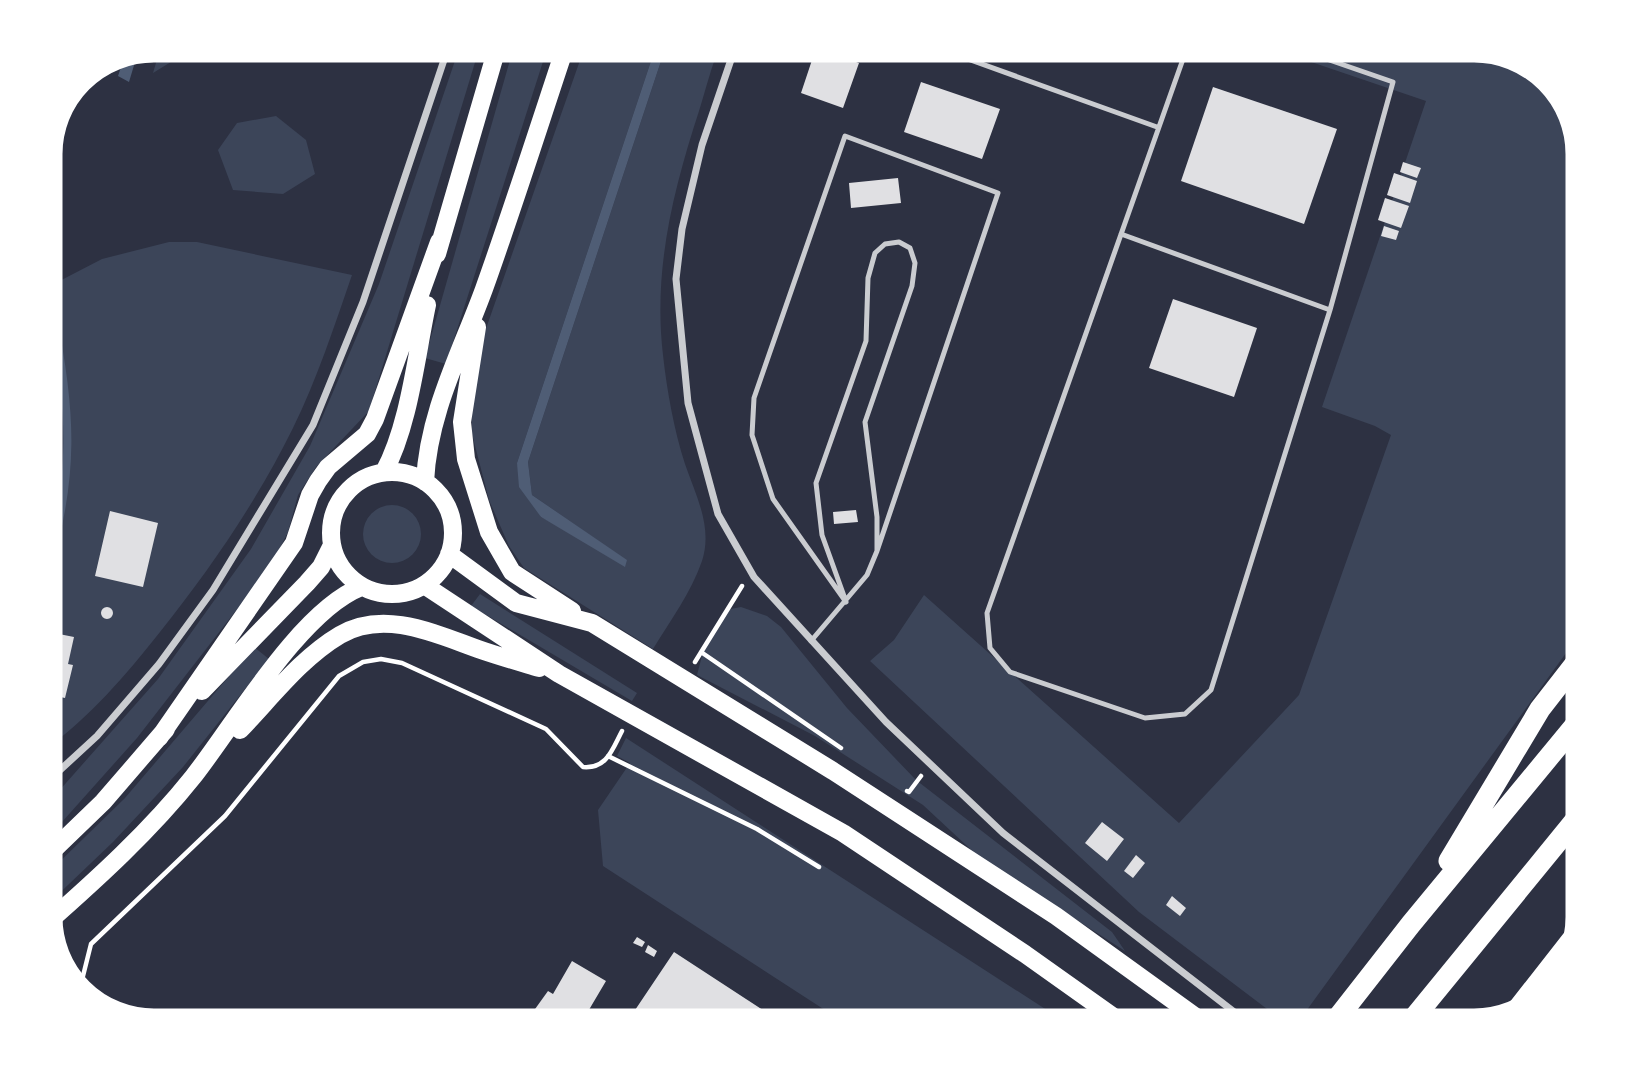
<svg xmlns="http://www.w3.org/2000/svg" width="1628" height="1071" font-family="'PT Sans Narrow',sans-serif">
  <rect width="100%" height="100%" fill="#2d3142"/>
  <path fill="#3c4559" d="M161 46H197L153 73Z
    M460 46H480L369 411 316 467 298 495 288 532 278 552 248 595 137 738 62 822 46 833V801L58 792 158 679 251 549 310 446 379 284Z
    M514 46H548L446 364 425 358Z
    M585 46H656L517 463 541 517 626 560 532 495 528 462 666 46H720C711 67 706 89 699 111 673 191 653 270 663 355 667 391 674 430 685 464 696 496 713 527 702 561 691 593 670 621 653 649L524 568 509 546 489 500 472 434V398L482 340Z
    M1264 46H1475L1534 63 1568 99 1582 147V631L1296 1025H1288L1139 912 870 661 894 640 924 595 1179 823 1299 695 1391 435 1375 426 1322 407 1426 101Z
    M276 116 306 140 315 174 283 194 233 190 218 150 237 123Z
    M169 242H197L352 275C334 327 317 379 293 428 257 501 211 568 160 632 126 675 90 717 46 749V288L102 259Z
    M363 534a29 29 0 1 1 58 0a29 29 0 1 1-58 0Z
    M480 594 637 693 632 701 471 606Z
    M741 607 767 616 781 627 847 708 916 780 1112 932 1125 951 980 858 923 805 815 736 697 675 703 652 725 610Z
    M254 647 269 659 183 767 113 842 46 906V875L125 798Z
    M626 738 1070 1025H848L603 866 598 810 630 763 617 756Z"/>
  <path fill="#4f5d75" d="M656 46H666L528 462 532 495 627 560 625 567 541 517 519 487 517 463Z
    M138 52 129 82 118 76 124 58Z"/>
  <g fill="none" stroke-linecap="round" stroke-linejoin="round">
    <path stroke="#4f5d75" stroke-width="8" d="M46 572C75 477 72 411 52 314"/>
  </g>
  <path fill="#e0e0e3" d="M816 48 859 63 843 108 801 93Z
    M921 82 1000 109 982 159 904 132Z
    M1213 87 1337 129 1304 224 1181 181Z
    M1403 162 1421 168 1417 178 1400 172Z
    M1394 173 1417 181 1410 203 1387 195Z
    M898 178 901 203 851 208 849 183Z
    M1385 198 1409 206 1401 228 1378 220Z
    M1384 226 1399 231 1396 240 1381 236Z
    M1173 299 1257 328 1234 397 1149 368Z
    M856 510 858 522 834 524 833 512Z
    M110 511 158 523 143 587 95 576Z
    M101 613a6 6 0 1 1 12 0a6 6 0 1 1-12 0Z
    M59 634 74 637 68 664 73 665 65 698 46 694V668L48 659 52 660Z
    M1102 822 1124 839 1107 861 1085 843Z
    M1136 855 1145 863 1133 878 1124 871Z
    M1172 896 1186 908 1180 916 1166 905Z
    M637 937 645 942 642 947 633 943Z
    M648 945 657 951 654 957 645 952Z
    M674 952 786 1025H625Z
    M572 961 606 981 580 1025 525 1023 548 991 553 994Z"/>
  <g fill="none" stroke-linecap="round" stroke-linejoin="round">
    <path stroke="#fff" stroke-width="4.5" d="M701 652 841 748
      M695 662 742 586
      M608 756 757 829 819 867
      M907 791 909 792 921 776
      M79 992 91 944 225 816 339 676 363 662 381 659 402 663 546 729 583 767C607 769 612 750 622 731"/>
    <path stroke="#caccd0" stroke-width="5" d="M929 45 1157 127
      M1188 45 987 613 990 648 1010 672 1145 718 1185 714 1211 690 1330 310 1393 82 1286 45
      M1121 234 1330 310
      M846 602 773 499 752 435 754 398 845 136 998 193 877 551
      M811 641 867 575 877 551V517L865 422 912 286 915 263 910 248 899 242 885 244 875 253 868 278 866 341 816 483 822 535 844 596"/>
    <path stroke="#caccd0" stroke-width="7" d="M736 45 702 145 682 229 676 279 688 403 718 514 754 577 886 722 1003 833 1251 1025
      M46 783 97 736 159 664 213 590 313 425 363 302 449 45"/>
    <path stroke="#fff" stroke-width="18" d="M437 254 498 45
      M477 327 462 422 466 459 489 532 512 572 572 611
      M384 472C409 426 416 357 427 305
      M331 533a61 61 0 1 1 122 0a61 61 0 1 1-122 0Z
      M425 482C428 413 461 352 484 289 513 208 539 126 566 45
      M449 554 516 603 592 623 833 771 1056 916 1207 1025
      M424 585 559 674 843 833 1025 954 1125 1025
      M202 691 307 583 321 567 332 545
      M240 730C271 698 301 658 340 635 384 609 436 634 478 649 498 656 519 662 539 668
      M159 738 294 543 310 495 318 481 328 467 367 434 375 419 439 242
      M46 857 103 802 166 729
      M46 924C97 879 150 831 193 777 234 725 300 611 361 587"/>
    <path stroke="#fff" stroke-width="21" d="M1449 861 1540 709 1582 655
      M1513 1015 1578 932
      M1332 1025 1411 924 1582 717
      M1408 1025 1582 812"/>
  </g>
  <path d="M0 0H1628V1071H0ZM154 58H1474A96 96 0 0 1 1570 154V917A96 96 0 0 1 1474 1013H154A96 96 0 0 1 58 917V154A96 96 0 0 1 154 58Z" fill="#fff" fill-rule="evenodd"/>
  <path fill="none" stroke="#fff" stroke-width="9" d="M154 58H1474A96 96 0 0 1 1570 154V917A96 96 0 0 1 1474 1013H154A96 96 0 0 1 58 917V154A96 96 0 0 1 154 58Z"/>
</svg>
